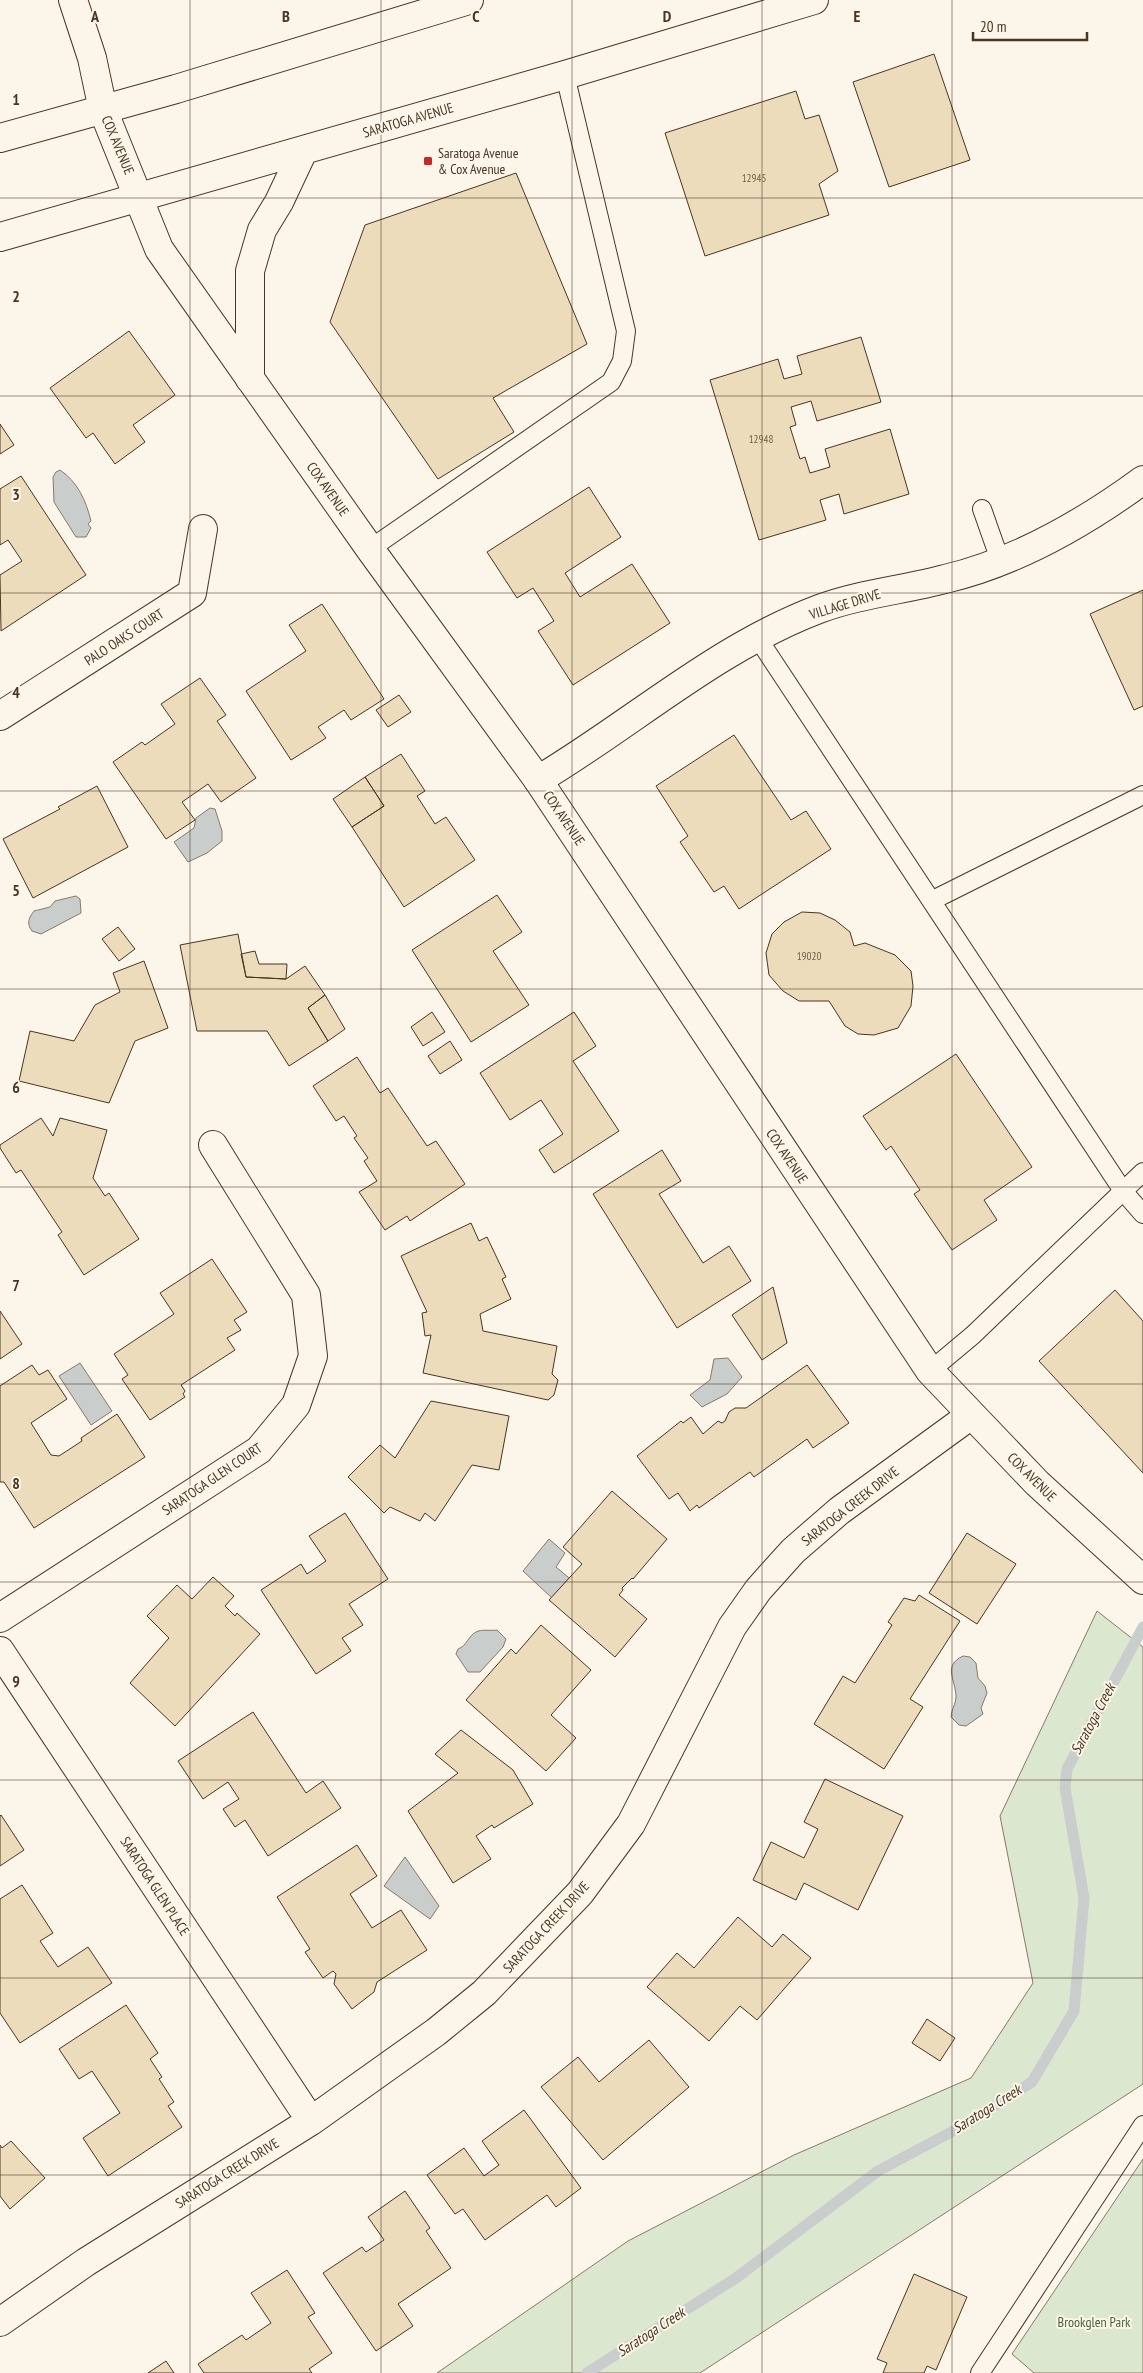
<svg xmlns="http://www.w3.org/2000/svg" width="1143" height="2373" font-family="'PT Sans Narrow',sans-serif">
  <rect width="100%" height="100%" fill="#fbf6e9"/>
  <path fill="#dce7d0" stroke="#887966" d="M1097 1611 1143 1647V2084L700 2373H437L628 2241 794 2155 971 2078 1033 1983 1000 1816Z
    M1143 2159V2373H1034L1012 2354Z"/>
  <path fill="#c9cecd" stroke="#887966" d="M60 470C78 482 86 501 91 521L88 524 91 528 86 537H76L54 502 53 477 56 472Z
    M210 808 215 809 222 831V841L207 853 188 862 174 842 194 828 196 818Z
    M76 896 80 899 81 913 41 934 32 931C26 923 29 918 34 911L50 907 55 901Z
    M728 1358 742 1377 727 1394 702 1407 690 1395 710 1380 714 1359Z
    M80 1363 112 1411 91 1425 59 1376Z
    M549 1539 565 1553 556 1567 569 1578 552 1598 523 1571Z
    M497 1630 506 1639 503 1647 480 1672H468L456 1654 458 1649C467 1646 468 1636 476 1632 481 1629 491 1631 497 1630Z
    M963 1656 970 1657 976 1663 978 1678 985 1686 987 1693 981 1708 983 1714 966 1726 959 1725 951 1717C951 1710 956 1704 956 1697 956 1680 942 1666 963 1656Z
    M405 1857 439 1906 430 1919 384 1886Z"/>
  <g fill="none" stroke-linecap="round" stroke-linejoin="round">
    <path stroke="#c9cecd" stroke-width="11" d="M587 2373 736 2278 878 2171 968 2123 1032 2082 1074 2011 1084 1898 1065 1788 1067 1769 1143 1627"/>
  </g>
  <path fill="#ecdcbc" stroke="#4a3520" d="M934 54 970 160 889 187 853 82Z
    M796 91 805 119 819 115 838 171 819 184 829 215 705 256 665 133Z
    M516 173 587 344 493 398 514 432 438 479 330 322 365 225Z
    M129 331 175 395 133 425 145 442 115 464 93 433 86 438 50 388Z
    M861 337 881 402 817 421 811 401 791 407 796 425 790 427 800 459 805 457 810 473 830 467 825 449 890 429 909 494 844 514 839 494 820 500 826 520 759 540 710 380 778 359 784 379 802 374 797 356Z
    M0 424 14 445 0 454Z
    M21 476 86 575 1 631 0 575 22 561 8 540 0 545V489Z
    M589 487 621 537 565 573 580 597 632 564 670 623 573 685 538 631 554 621 533 588 517 598 487 552Z
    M1143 590V706L1134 710 1090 614Z
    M322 604 384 699 351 720 344 710 318 727 326 738 291 760 246 691 306 651 289 625Z
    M200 678 226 715 217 721 256 778 221 802 208 784 182 802 195 820 166 839 113 762 142 742 145 745 175 724 161 704Z
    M399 695 411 712 388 727 376 710Z
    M734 735 791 820 806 811 831 849 739 909 724 886 714 892 680 842 688 836 656 786Z
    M401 754 425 791 417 796 435 824 446 817 475 860 404 907 352 827 384 806 365 777Z
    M365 777 384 806 352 827 333 799Z
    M97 786 128 847 33 898 3 839 60 809 58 807Z
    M497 895 522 932 493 951 529 1005 471 1042 412 950Z
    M802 912 820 913 835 920 850 932 854 946 865 943 895 955 911 971 913 986 911 1006 898 1028 874 1035 858 1034 845 1026 829 1001H799L783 991 769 975 766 953 772 934 784 922Z
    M118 927 135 949 119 961 102 939Z
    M238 934 246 977 286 979 305 966 325 995 308 1008 328 1041 289 1066 267 1031H197L180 945Z
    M255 951 259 964H287L286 979 246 977 241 954Z
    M144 961 168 1028 135 1041 109 1103 19 1081 30 1031 74 1041 95 1005 120 992 113 973Z
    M325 995 345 1029 328 1041 308 1008Z
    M432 1012 445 1032 423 1046 411 1027Z
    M574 1012 596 1046 573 1061 619 1131 554 1173 539 1150 563 1134 541 1100 510 1120 480 1073Z
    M450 1041 462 1060 440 1074 428 1056Z
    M956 1054 1032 1167 984 1200 997 1220 952 1250 914 1194 920 1190 891 1146 886 1150 863 1116Z
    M357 1057 380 1093 388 1088 427 1146 436 1141 465 1184 410 1221 407 1216 385 1230 359 1192 377 1181 364 1161 368 1158 354 1138 357 1136 344 1116 336 1121 313 1086Z
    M41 1118 53 1136 60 1118 107 1130 93 1178 105 1196 109 1193 139 1239 84 1275 58 1235 62 1232 21 1170 16 1173 0 1148V1145Z
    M662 1150 681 1181 659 1194 703 1263 729 1246 751 1281 677 1328 593 1194Z
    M471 1223 479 1241 487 1237 506 1277 502 1279 511 1299 480 1314 483 1331 557 1346 552 1374 558 1380 554 1395 548 1400 423 1373 431 1335 425 1336 422 1313 427 1312 401 1256Z
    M212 1259 247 1312 234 1320 241 1330 227 1338 235 1350 181 1385 185 1391 183 1394 185 1397 150 1420 122 1379 128 1375 114 1354 174 1314 160 1293Z
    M773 1287 787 1343 762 1360 732 1315Z
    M1115 1290 1143 1321V1473L1039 1361Z
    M0 1311 22 1344 0 1359Z
    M32 1365 39 1375 48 1370 67 1399 31 1423 51 1455 59 1456 82 1441 81 1438 117 1414 145 1457 34 1528 4 1482H0V1386Z
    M807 1365 849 1423 813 1448 807 1439 754 1477 750 1472 699 1508 697 1505 690 1511 678 1493 669 1499 637 1456 681 1421 683 1423 691 1417 703 1434 718 1421 722 1423 725 1421 729 1412 735 1408H746Z
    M431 1401 509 1416 499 1470 472 1465 435 1521 425 1513 420 1521 390 1507 384 1513 348 1477 380 1445 395 1458Z
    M612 1491 667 1539 633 1579 632 1578 622 1588 623 1590 619 1595 647 1619 615 1657 549 1600 582 1564 563 1547Z
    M345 1513 388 1579 349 1604 363 1625 342 1638 351 1651 316 1674 261 1590 301 1564 307 1574 326 1561 309 1536Z
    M967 1533 1016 1564 977 1624 929 1593Z
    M213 1577 234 1596 225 1606 235 1616 237 1613 260 1634 175 1726 130 1683 169 1638 147 1616 177 1585 192 1599Z
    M919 1595 960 1621 910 1699 923 1707 884 1769 814 1724 843 1676 855 1683 892 1625 888 1622 904 1598 915 1601Z
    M541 1625 591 1670 551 1715 576 1738 546 1771 466 1700 511 1649 516 1654Z
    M253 1712 306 1793 323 1781 341 1808 268 1856 245 1820 235 1827 223 1809 239 1799 228 1782 203 1799 178 1761Z
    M461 1730 513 1770 533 1804 494 1828 492 1825 476 1836 491 1859 453 1883 408 1811 458 1773 435 1754Z
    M825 1779 903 1816 858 1910 804 1883 796 1900 753 1880 771 1842 804 1858 818 1829 804 1822Z
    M1 1815 24 1850 0 1866V1816Z
    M357 1845 377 1876 350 1894 372 1928 401 1910 427 1950 377 1982 374 1992 352 2009 334 1984 336 1974 333 1971 323 1978 305 1952 310 1949 277 1897Z
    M22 1885 53 1933 40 1941 58 1967 88 1947 112 1983 20 2043 0 2013V1899Z
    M738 1917 772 1947 783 1934 811 1958 757 2020 740 2006 709 2041 647 1987 677 1953 694 1968Z
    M126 2005 158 2053 150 2059 162 2077 159 2079 174 2102 168 2106 182 2127 108 2176 83 2138 120 2113 92 2071 79 2079 59 2049Z
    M927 2019 955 2038 940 2061 912 2043Z
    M649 2040 689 2087 603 2160 541 2087 578 2057 599 2082Z
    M524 2110 581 2188 556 2207 547 2195 485 2240 463 2209 455 2214 427 2175 464 2148 484 2176 499 2165 482 2141Z
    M11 2141 45 2178 10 2209 0 2196V2145L2 2148Z
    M405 2191 430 2228 426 2231 451 2268 398 2304 413 2326 376 2351 323 2273 362 2247 366 2252 384 2240 368 2217Z
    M287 2270 315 2313 308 2317 332 2353 309 2369 312 2373H204L198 2364 242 2335 246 2340 271 2323 251 2293Z
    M914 2274 967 2297 936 2370 927 2366 924 2373H883L887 2363 877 2359Z
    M166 2361 174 2373H148Z"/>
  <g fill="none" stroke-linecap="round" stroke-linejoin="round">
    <g stroke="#4a3520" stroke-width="20">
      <path id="service" d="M982 509 1001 563
        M370 549 611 382 622 361 626 331 565 75
        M757 637 1123 1191 1143 1214
        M933 900 1143 795
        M930 1371 973 1335 1143 1172
        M980 2373 1143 2125"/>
    </g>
    <g stroke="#4a3520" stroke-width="30">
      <path id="minor" d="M0 716 192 593 203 529
        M538 780C632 724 716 648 819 609 859 594 903 590 945 579 1017 562 1083 524 1143 480
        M0 1618 259 1450 296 1405 313 1356 306 1295 213 1145
        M0 1651 311 2121
        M0 2322 86 2262 311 2121 436 2032 484 1993 580 1893 631 1824 732 1627 758 1590 793 1551 839 1511 971 1415"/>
    </g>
    <g stroke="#4a3520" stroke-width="30">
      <path id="tertiary" d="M73 0 92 58 103 110"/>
    </g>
    <g stroke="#4a3520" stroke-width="30">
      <path id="secondary" d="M103 110 159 249 370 549 538 780 930 1371 1037 1483 1143 1580"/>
    </g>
    <g stroke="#4a3520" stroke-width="30">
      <path id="trunk" d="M0 138 176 89 469 0
        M0 237 565 75 814 0
        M250 379V271L262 230 279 202 303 151"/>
    </g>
    <use href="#service" stroke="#fbf6e9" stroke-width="18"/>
    <use href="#minor" stroke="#fbf6e9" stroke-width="28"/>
    <use href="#tertiary" stroke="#fbf6e9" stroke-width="28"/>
    <use href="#secondary" stroke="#fbf6e9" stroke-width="28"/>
    <use href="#trunk" stroke="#fbf6e9" stroke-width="28"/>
  </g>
  <path fill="none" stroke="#4a3520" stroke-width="1" stroke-opacity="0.55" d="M190 0V2373M381 0V2373M572 0V2373M762 0V2373M952 0V2373M0 198H1143M0 396H1143M0 593H1143M0 791H1143M0 989H1143M0 1187H1143M0 1384H1143M0 1582H1143M0 1780H1143M0 1978H1143M0 2175H1143"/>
  <rect fill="#c62828" stroke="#fbf6e9" stroke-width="2" x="423" y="156" width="10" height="10" rx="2.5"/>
  <g text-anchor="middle" stroke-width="4" stroke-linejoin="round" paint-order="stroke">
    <g font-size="11" fill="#725f47">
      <text x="754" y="182">12945</text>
      <text x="761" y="443">12948</text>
      <text x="809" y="960">19020</text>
    </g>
    <g font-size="14" fill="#4a3520" stroke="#fbf6e9">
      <text transform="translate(408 120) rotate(-16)" y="5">SARATOGA AVENUE</text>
      <text transform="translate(118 145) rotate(67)" y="5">COX AVENUE</text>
      <text transform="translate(328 489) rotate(55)" y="5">COX AVENUE</text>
      <text transform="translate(845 604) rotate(-17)" y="5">VILLAGE DRIVE</text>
      <text transform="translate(124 637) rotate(-33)" y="5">PALO OAKS COURT</text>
      <text transform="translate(564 818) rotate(56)" y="5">COX AVENUE</text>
      <text transform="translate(787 1156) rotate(56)" y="5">COX AVENUE</text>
      <text transform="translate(1032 1477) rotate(45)" y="5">COX AVENUE</text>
      <text transform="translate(212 1479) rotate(-34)" y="5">SARATOGA GLEN COURT</text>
      <text transform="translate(850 1506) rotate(-38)" y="5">SARATOGA CREEK DRIVE</text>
      <text transform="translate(155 1886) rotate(57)" y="5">SARATOGA GLEN PLACE</text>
      <text transform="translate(546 1927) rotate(-47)" y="5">SARATOGA CREEK DRIVE</text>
      <text transform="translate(227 2173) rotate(-32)" y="5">SARATOGA CREEK DRIVE</text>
    </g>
    <g font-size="14" fill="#4a3520" stroke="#fbf6e9" text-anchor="start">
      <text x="438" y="158">Saratoga Avenue<tspan x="438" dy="16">&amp; Cox Avenue</tspan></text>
    </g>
    <g font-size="14" fill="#436837" stroke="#fbf6e9">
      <text x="1094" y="2327">Brookglen Park</text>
    </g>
    <g font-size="15" font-style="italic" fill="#4a3520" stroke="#fbf6e9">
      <text transform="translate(1093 1719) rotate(-62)" y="5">Saratoga Creek</text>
      <text transform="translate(987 2109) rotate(-32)" y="5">Saratoga Creek</text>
      <text transform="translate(651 2332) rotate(-33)" y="5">Saratoga Creek</text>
    </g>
  </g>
  <g font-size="16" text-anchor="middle" font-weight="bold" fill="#4a3520" stroke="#fbf6e9" stroke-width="4" stroke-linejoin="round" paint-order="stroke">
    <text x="95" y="22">A</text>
    <text x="286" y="22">B</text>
    <text x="476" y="22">C</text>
    <text x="667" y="22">D</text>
    <text x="857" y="22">E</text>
    <text x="16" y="105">1</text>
    <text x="16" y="302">2</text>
    <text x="16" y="500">3</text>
    <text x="16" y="698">4</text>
    <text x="16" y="896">5</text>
    <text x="16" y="1093">6</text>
    <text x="16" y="1291">7</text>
    <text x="16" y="1489">8</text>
    <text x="16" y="1687">9</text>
  </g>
  <path d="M973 32v8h114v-8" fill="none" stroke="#4a3520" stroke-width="2.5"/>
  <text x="980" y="32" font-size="15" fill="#4a3520" stroke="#fbf6e9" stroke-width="4" paint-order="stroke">20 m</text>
</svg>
